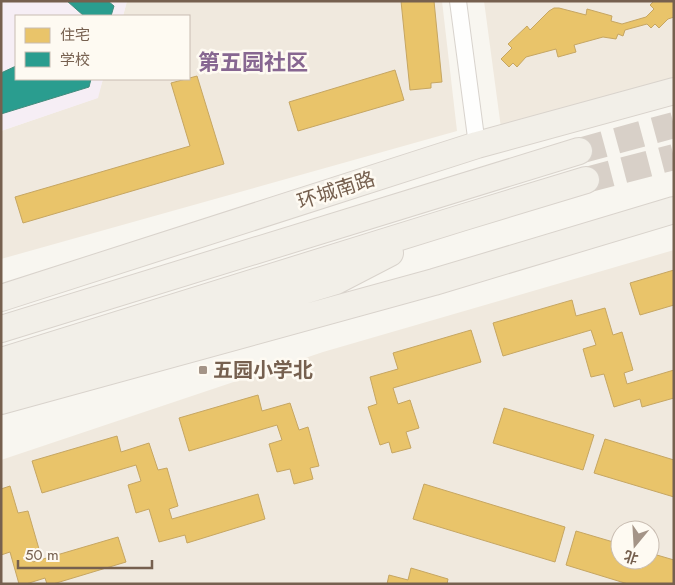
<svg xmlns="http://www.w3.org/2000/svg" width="675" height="585" font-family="Jost,'Noto Sans SC',sans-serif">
  <rect width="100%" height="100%" fill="#f8f6f0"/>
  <path fill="#f0e9de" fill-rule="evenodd" d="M127 1H442L457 131 1 259V131L97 98 103 79H189V16H123Z
    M484 1H674V78L501 128Z
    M674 250V584H1V460L323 352ZM620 530H650V560H620Z"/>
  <path fill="#f6eef5" d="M1 1H127L123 16H16V79H103L98 98 1 131Z"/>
  <path fill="#e9c46a" stroke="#c6a662" d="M401 1H434L442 82 431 83V88L410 90Z
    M654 1H674V17L668 19 659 28 655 24 651 28 647 24 625 30 623 36 618 34 616 39 603 37 574 45 576 52 558 57 556 49 526 57 517 67 513 63 509 67 501 59 512 48 508 44 527 26 530 30 549 11 554 8H559L586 15 587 9 612 16 611 21 622 24 646 17 654 9 650 5Z
    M395 70 404 100 298 131 289 102Z
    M197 76 224 164 23 223 15 197 190 146 171 83Z
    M674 270V305L640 315 630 283Z
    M572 300 576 316 605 308 613 335 622 332 633 370 624 373 627 384 674 370V398L642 407 640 399 614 407 604 374 591 377 583 349 596 345 591 330 503 356 493 323Z
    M471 330 481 362 393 388 398 404 410 400 419 428 406 432 411 448 392 453 389 442 380 445 368 407 377 404 370 377 398 369 393 353Z
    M258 395 262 411 290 403 299 430 308 427 319 466 310 468 313 479 294 484 290 469 277 472 269 444 282 440 277 425 189 451 179 418Z
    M504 408 594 435 583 470 493 443Z
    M117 436 121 452 149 443 158 470 167 468 178 506 169 509 172 519 258 494 265 519 187 543 185 535 159 542 149 509 136 513 128 485 141 481 136 465 42 493 32 461Z
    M605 439 674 460V497L594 473Z
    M424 484 565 527 555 562 413 519Z
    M10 486 18 513 28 511 39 549 30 552 33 562 118 537 126 562 53 584H47L45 578 26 584H19L10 552 1 555V489Z
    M576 531 620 544V560H650V553L674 560V584H628L566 565Z
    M411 568 448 579 447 584H387L389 575 408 580Z"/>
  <path fill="#2a9d8f" stroke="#418b7c" d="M67 1H108L114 6 111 16H84Z
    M16 66V79H91L89 87 1 114V73Z"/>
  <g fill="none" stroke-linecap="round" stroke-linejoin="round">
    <path stroke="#d8d0c8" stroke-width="26" stroke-dasharray="26 13" stroke-linecap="butt" d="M579 151 674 125
      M586 180 674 157"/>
    <g stroke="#d8d3cd" stroke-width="18">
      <path id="street" d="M458 1 477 145"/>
    </g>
    <g stroke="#d9d3cc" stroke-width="28">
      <path id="primary" d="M1 298 477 145 674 91
        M1 329 579 151
        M1 361 461 218 586 180
        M1 385 26 375 336 281 390 253
        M1 401 434 282 674 210"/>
    </g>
    <use href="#street" stroke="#fefefd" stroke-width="16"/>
    <use href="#primary" stroke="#f2efe8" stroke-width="26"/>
  </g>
  <rect fill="#a49487" stroke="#fefaf2" stroke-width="2" x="198" y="365" width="10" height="10" rx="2.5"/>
  <g text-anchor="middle" stroke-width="5" stroke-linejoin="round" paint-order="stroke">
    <g font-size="20" fill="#76604f" stroke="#fefaf2">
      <text transform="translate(336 190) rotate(-18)" y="7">环城南路</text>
    </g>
    <g font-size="20" font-weight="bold" fill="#76604f" stroke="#fefaf2" text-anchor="start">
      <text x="213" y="377">五园小学北</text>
    </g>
    <g font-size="22" font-weight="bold" fill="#876791" stroke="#fefaf2">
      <text x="253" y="70">第五园社区</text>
    </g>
  </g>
  <rect width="675" height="585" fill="none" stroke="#76604f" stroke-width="5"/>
  <rect x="15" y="15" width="175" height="65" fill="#fefaf2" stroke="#c8bcb1"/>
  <rect x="25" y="28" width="25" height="15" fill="#e9c46a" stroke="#c8bcb1"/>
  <text x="60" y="40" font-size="15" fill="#76604f">住宅</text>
  <rect x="25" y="52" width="25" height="15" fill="#2a9d8f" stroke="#c8bcb1"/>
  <text x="60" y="65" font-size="15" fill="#76604f">学校</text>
  <g transform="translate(635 545) rotate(198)"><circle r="24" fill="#fefaf2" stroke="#c8bcb1"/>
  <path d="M0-4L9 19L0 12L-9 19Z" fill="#a49487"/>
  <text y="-8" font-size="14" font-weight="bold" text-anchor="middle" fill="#76604f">北</text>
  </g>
  <path d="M18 560v8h134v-8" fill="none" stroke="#76604f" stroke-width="2.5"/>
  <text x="25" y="560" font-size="15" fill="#76604f" stroke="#fefaf2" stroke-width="4" paint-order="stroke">50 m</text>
</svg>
